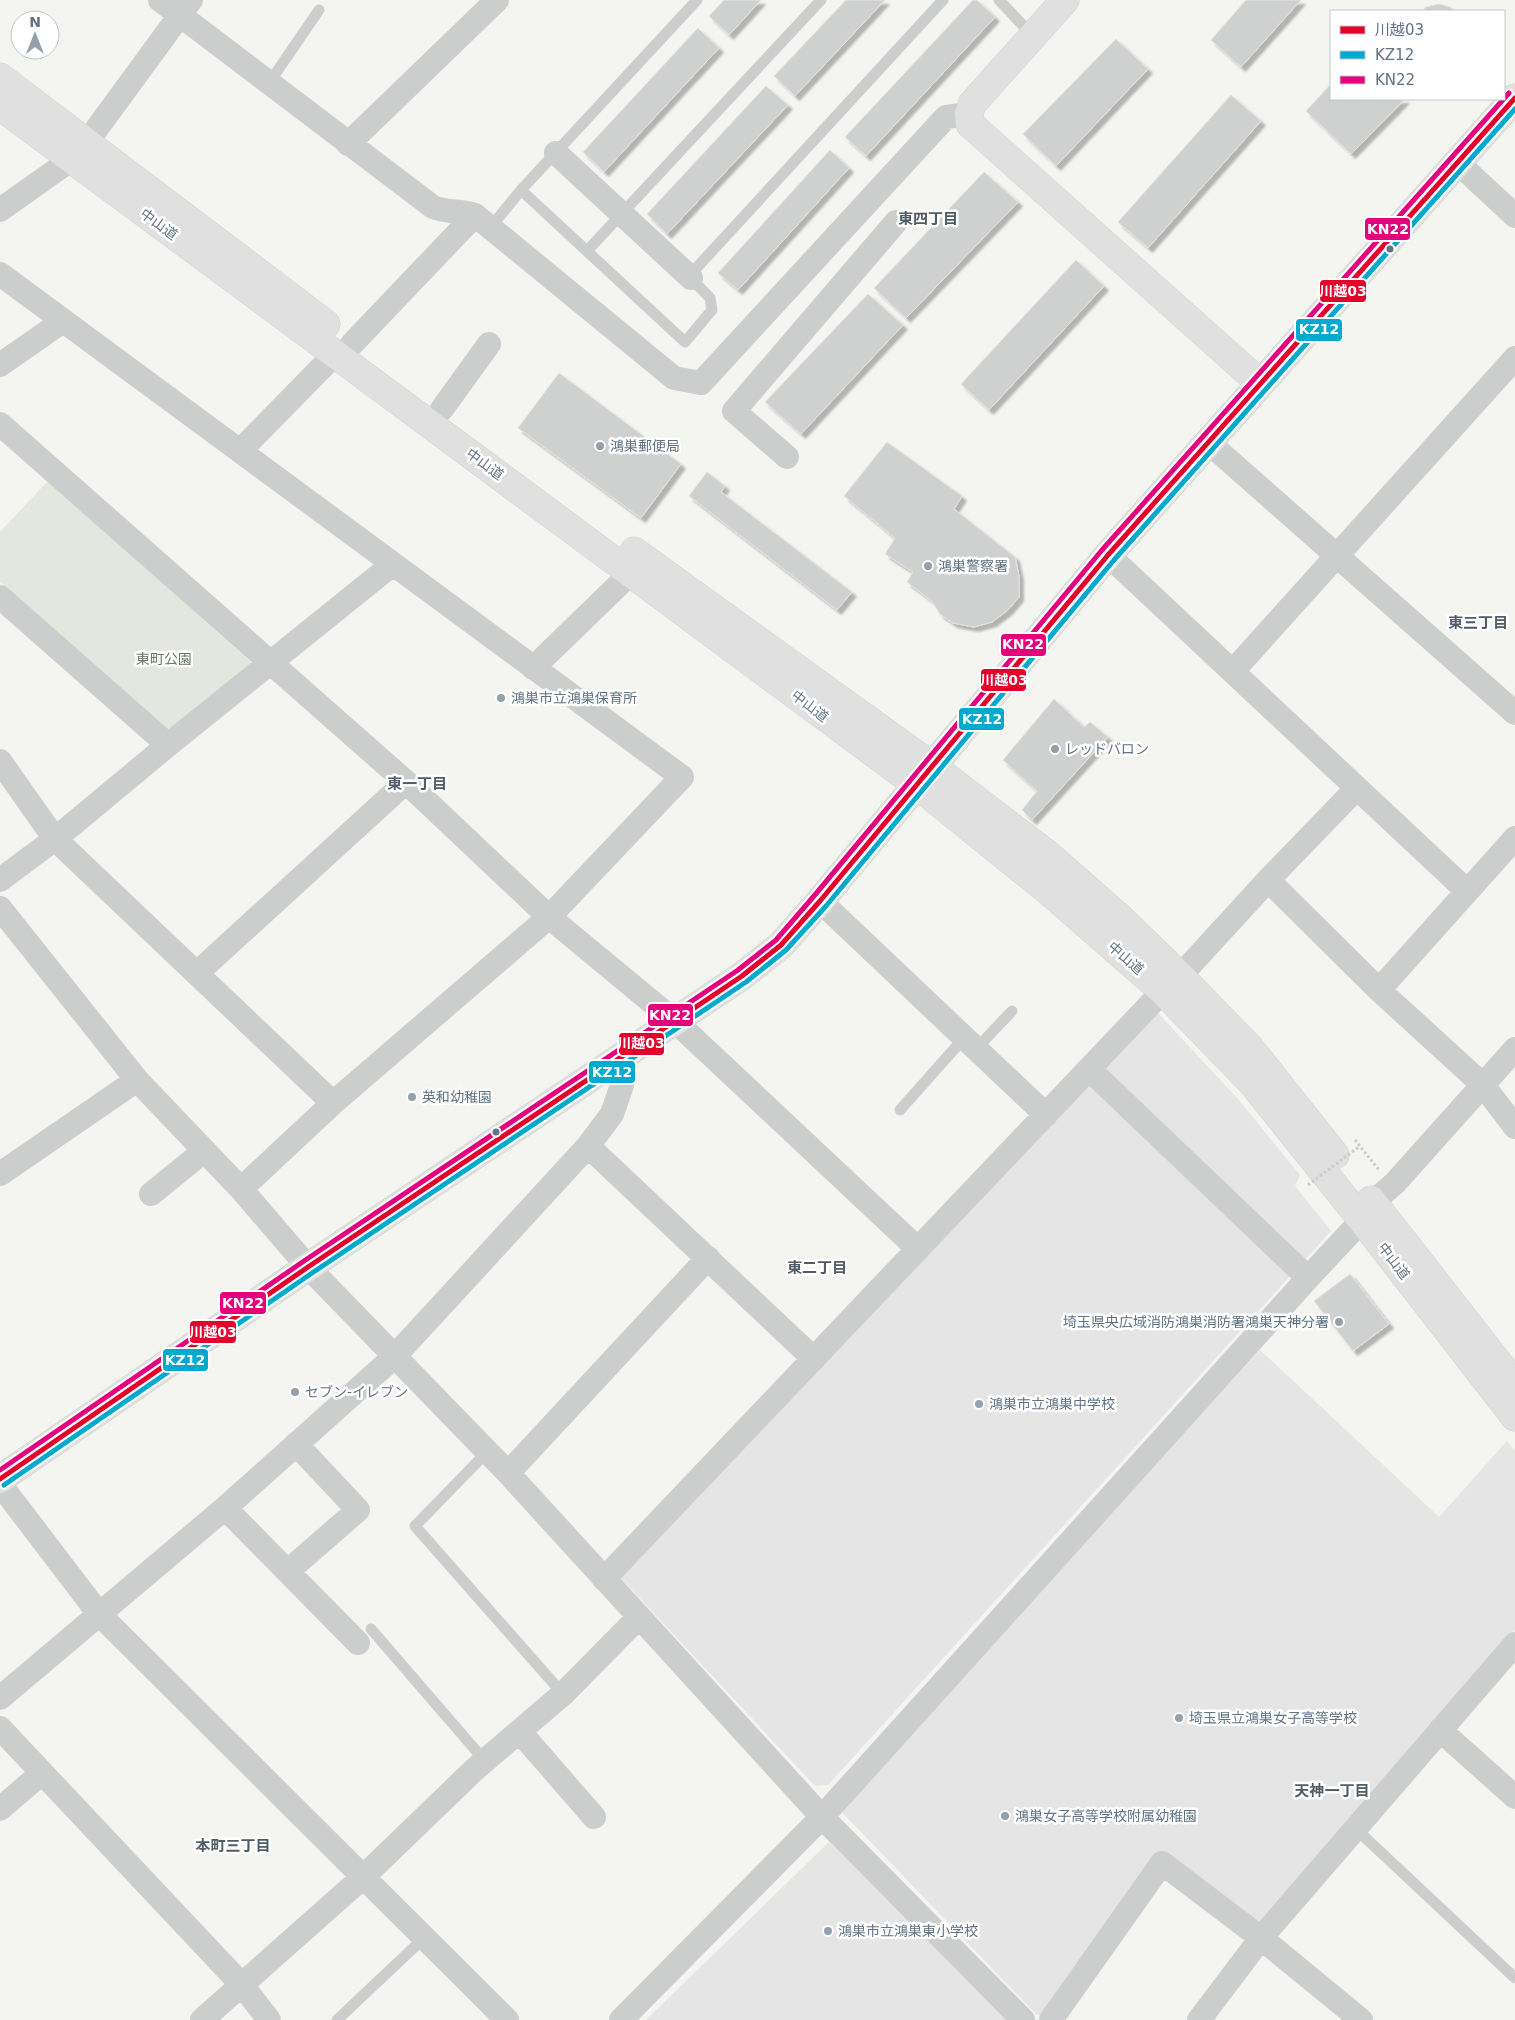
<svg xmlns="http://www.w3.org/2000/svg" width="1515" height="2020" font-family="'DejaVu Sans','Noto Sans JP',sans-serif">
  <defs>
    <filter id="shadow"><feDropShadow dx="4.5" dy="4.5" stdDeviation="1" flood-color="#0004"/></filter>
  </defs>
  <rect width="100%" height="100%" fill="#f4f4f1"/>
  <path fill="#e4e5e4" d="M1158 1013 1238 1099 1300 1175 1295 1186 1331 1231 828 1785 815 1786 619 1576Z
    M1260 1350 1439 1517 1507 1441 1515 1451V1629L1256 1928 1158 1855 1048 2015H1037L838 1808Z
    M829 1842 1007 2020H646Z"/>
  <path fill="#e3e7df" d="M48 481 252 663 171 733H161L0 582V532Z"/>
  <path fill="#cfd0d0" stroke="#e3e3e1" filter="url(#shadow)" d="M724 0H761L729 35 709 16Z
    M846 0H885L795 96 774 76Z
    M973 0H977L995 17 866 156 845 137Z
    M1246 0H1301L1241 67 1211 40Z
    M1439 4 1450 7 1455 11H1422L1426 7Z
    M698 28 719 48 604 172 583 152Z
    M1116 39 1148 69 1056 166 1023 134Z
    M1331 84V99H1405L1351 154 1306 111Z
    M766 86 788 105 667 234 647 214Z
    M1231 95 1261 121 1148 248 1118 222Z
    M830 150 849 168 738 290 718 273Z
    M984 172 1018 202 906 318 874 288Z
    M1076 260 1104 286 989 410 961 384Z
    M868 294 903 325 801 434 765 402Z
    M559 373 681 464 641 518 518 428Z
    M887 442 962 496 954 509 1015 557 1019 576V597L1008 610 992 622 974 627 953 623 940 614 932 601 907 582 913 572 885 554 895 538 844 496Z
    M707 472 725 486 721 492 852 592 837 610 689 496Z
    M1054 699 1084 727 1090 722 1108 737 1032 820 1022 810 1037 791 1003 760Z
    M1350 1274 1389 1324 1353 1351 1314 1301Z"/>
  <g fill="none" stroke-linecap="round" stroke-linejoin="round">
    <g stroke="#d1d2d2" stroke-width="29">
      <path id="secondary" d="M1065 0 972 104 969 114 970 124 1260 383
        M0 1479 308 1267 742 976 781 945 820 901 1108 555 1515 98"/>
    </g>
    <g stroke="#d0d2d1" stroke-width="29">
      <path id="highway" d="M0 77 326 324
        M0 106 917 785 1052 894 1163 991 1253 1084 1362 1220 1515 1417
        M634 551 932 766 1046 853 1120 918 1180 976 1250 1048 1335 1155
        M1371 1200 1515 1384"/>
    </g>
    <path stroke="#cacbcb" stroke-width="3" stroke-dasharray="2.5 2.5" stroke-linecap="butt" d="M1355 1140 1379 1170"/>
    <path stroke="#cccece" stroke-width="11" d="M999 0 1033 36
      M269 83 319 10
      M521 190 697 0
      M490 228 521 190 685 342 712 310 710 298 689 276 943 0
      M587 251 821 0
      M976 1049 1012 1011
      M900 1110 964 1038
      M487 1452 415 1526 563 1694
      M371 1629 485 1761
      M1356 1829 1515 1978
      M337 2020 424 1938"/>
    <path stroke="#cccece" stroke-width="24" d="M160 0 433 207C447 213 461 210 475 215L674 378 701 383 946 117 969 114
      M87 142 191 0
      M348 144 497 0
      M556 153 691 278
      M1457 162 1515 216
      M0 210 72 159
      M0 274 682 777 549 917 333 1103 241 1189
      M352 344 475 215
      M0 365 63 321
      M442 409 489 344
      M0 424 406 782 549 917 676 1022 918 1249
      M1208 442 1515 713
      M240 451 335 354
      M787 457 734 411 896 222
      M1108 555 1467 891
      M0 597 168 745
      M533 668 631 573
      M1233 671 1515 358
      M0 761 55 839 333 1103
      M0 880 55 839 168 745 393 564
      M1268 880 1379 990 1483 1085 1515 1127
      M820 901 1046 1115
      M0 908 137 1080 241 1189 308 1267 508 1473 822 1817 1023 2020
      M197 973 406 782
      M1180 976 1268 880 1356 789
      M1379 990 1515 838
      M1089 1069 1308 1278
      M588 1146 814 1359
      M0 1174 137 1080
      M151 1194 204 1151
      M1373 1202 1395 1183 1515 1049
      M508 1473 708 1258
      M0 1484 99 1614 507 2020
      M225 1508 358 1643
      M288 1571 358 1510 296 1444
      M604 1579 1163 991
      M0 1698 225 1508 394 1357 588 1146 612 1114 622 1085 617 1060
      M0 1728 242 1985 269 2020
      M1440 1730 1515 1797
      M520 1732 594 1817
      M0 1809 42 1773
      M202 2020 362 1878 474 1770 563 1694 638 1618
      M621 2020 822 1817 1308 1278 1362 1220
      M1051 2020 1162 1863 1261 1938 1361 2020
      M1199 2020 1261 1938 1515 1644"/>
    <use href="#secondary" stroke="#e0e0e1" stroke-width="28"/>
    <use href="#highway" stroke="#e0e0e1" stroke-width="28"/>
    <path stroke="#cacbcb" stroke-width="3" stroke-dasharray="2.5 2.5" stroke-linecap="butt" d="M1308 1185 1360 1146"/>
    <g stroke="#fff" stroke-width="9">
      <path id="bus-1" d="M0 1479 308 1267 742 976 781 945 820 901 1108 555 1515 98"/>
    </g>
    <g stroke="#fff" stroke-width="9">
      <path id="bus-2" d="M4 1485 312 1273 746 982 786 950 826 906 1114 560 1515 109"/>
    </g>
    <g stroke="#fff" stroke-width="9">
      <path id="bus-3" d="M0 1470 304 1261 738 970 776 940 814 896 1102 550 1509 93"/>
    </g>
    <use href="#bus-1" stroke="#e4002b" stroke-width="5"/>
    <use href="#bus-2" stroke="#00a9ce" stroke-width="5"/>
    <use href="#bus-3" stroke="#e5007d" stroke-width="5"/>
  </g>
  <g fill="#617384" stroke="#fff" stroke-width="2">
    <circle cx="1390" cy="249" r="4.5"/>
    <circle cx="496" cy="1132" r="4.5"/>
  </g>
  <g fill="#94a0aa" stroke="#fff" stroke-width="2">
    <circle cx="600" cy="446" r="5"/>
    <circle cx="928" cy="566" r="5"/>
    <circle cx="501" cy="698" r="5"/>
    <circle cx="1055" cy="749" r="5"/>
    <circle cx="412" cy="1097" r="5"/>
    <circle cx="1339" cy="1322" r="5"/>
    <circle cx="295" cy="1392" r="5"/>
    <circle cx="979" cy="1404" r="5"/>
    <circle cx="1179" cy="1718" r="5"/>
    <circle cx="1005" cy="1816" r="5"/>
    <circle cx="828" cy="1931" r="5"/>
  </g>
  <g text-anchor="middle" stroke-width="5" stroke-linejoin="round" paint-order="stroke">
    <g font-size="14" fill="#617384" stroke="#fff">
      <text transform="translate(159 224) rotate(36)" y="5">中山道</text>
      <text transform="translate(485 464) rotate(36)" y="5">中山道</text>
      <text transform="translate(810 706) rotate(37)" y="5">中山道</text>
      <text transform="translate(1126 958) rotate(41)" y="5">中山道</text>
      <text transform="translate(1394 1261) rotate(52)" y="5">中山道</text>
    </g>
    <g font-size="14" fill="#617384" stroke="#fff" text-anchor="start">
      <text x="610" y="451">鴻巣郵便局</text>
      <text x="938" y="571">鴻巣警察署</text>
      <text x="511" y="703">鴻巣市立鴻巣保育所</text>
      <text x="1065" y="754">レッドバロン</text>
      <text x="422" y="1102">英和幼稚園</text>
      <text x="1329" y="1327" text-anchor="end">埼玉県央広域消防鴻巣消防署鴻巣天神分署</text>
      <text x="305" y="1397">セブン-イレブン</text>
      <text x="989" y="1409">鴻巣市立鴻巣中学校</text>
      <text x="1189" y="1723">埼玉県立鴻巣女子高等学校</text>
      <text x="1015" y="1821">鴻巣女子高等学校附属幼稚園</text>
      <text x="838" y="1936">鴻巣市立鴻巣東小学校</text>
    </g>
    <g font-size="14" fill="#657a61" stroke="#fff">
      <text x="164" y="664">東町公園</text>
    </g>
    <g font-size="15" font-weight="bold" fill="#505c68" stroke="#fff">
      <text x="928" y="224">東四丁目</text>
      <text x="1478" y="628">東三丁目</text>
      <text x="417" y="789">東一丁目</text>
      <text x="817" y="1273">東二丁目</text>
      <text x="1332" y="1796">天神一丁目</text>
      <text x="233" y="1851">本町三丁目</text>
    </g>
  </g>
  <g stroke="#fff" stroke-width="2">
    <rect x="1364" y="217" width="47" height="24" rx="5" fill="#e5007d"/>
    <rect x="1319" y="279" width="48" height="24" rx="5" fill="#e4002b"/>
    <rect x="1295" y="318" width="48" height="24" rx="5" fill="#00a9ce"/>
    <rect x="1000" y="633" width="47" height="24" rx="5" fill="#e5007d"/>
    <rect x="980" y="668" width="47" height="24" rx="5" fill="#e4002b"/>
    <rect x="958" y="707" width="47" height="24" rx="5" fill="#00a9ce"/>
    <rect x="647" y="1003" width="47" height="24" rx="5" fill="#e5007d"/>
    <rect x="618" y="1032" width="47" height="24" rx="5" fill="#e4002b"/>
    <rect x="588" y="1060" width="48" height="24" rx="5" fill="#00a9ce"/>
    <rect x="219" y="1291" width="48" height="24" rx="5" fill="#e5007d"/>
    <rect x="189" y="1320" width="48" height="24" rx="5" fill="#e4002b"/>
    <rect x="162" y="1348" width="47" height="24" rx="5" fill="#00a9ce"/>
  </g>
  <g font-size="14" text-anchor="middle" font-weight="bold" fill="#fff">
    <text x="1388" y="234">KN22</text>
    <text x="1343" y="296">川越03</text>
    <text x="1319" y="334">KZ12</text>
    <text x="1023" y="649">KN22</text>
    <text x="1004" y="685">川越03</text>
    <text x="982" y="724">KZ12</text>
    <text x="670" y="1020">KN22</text>
    <text x="641" y="1048">川越03</text>
    <text x="612" y="1077">KZ12</text>
    <text x="243" y="1308">KN22</text>
    <text x="213" y="1337">川越03</text>
    <text x="185" y="1365">KZ12</text>
  </g>
  <rect x="1330" y="10" width="175" height="90" fill="#ffffff" stroke="#c0c7ce"/>
  <rect x="1340" y="26" width="25" height="8" fill="#e4002b" stroke="#c0c7ce"/>
  <text x="1375" y="35" font-size="15" fill="#617384">川越03</text>
  <rect x="1340" y="51" width="25" height="8" fill="#00a9ce" stroke="#c0c7ce"/>
  <text x="1375" y="60" font-size="15" fill="#617384">KZ12</text>
  <rect x="1340" y="76" width="25" height="8" fill="#e5007d" stroke="#c0c7ce"/>
  <text x="1375" y="85" font-size="15" fill="#617384">KN22</text>
  <g transform="translate(35 35)"><circle r="24" fill="#ffffff" stroke="#c0c7ce"/>
  <path d="M0-4L9 19L0 12L-9 19Z" fill="#94a0aa"/>
  <text y="-8" font-size="14" font-weight="bold" text-anchor="middle" fill="#617384">N</text>
  </g>
</svg>
